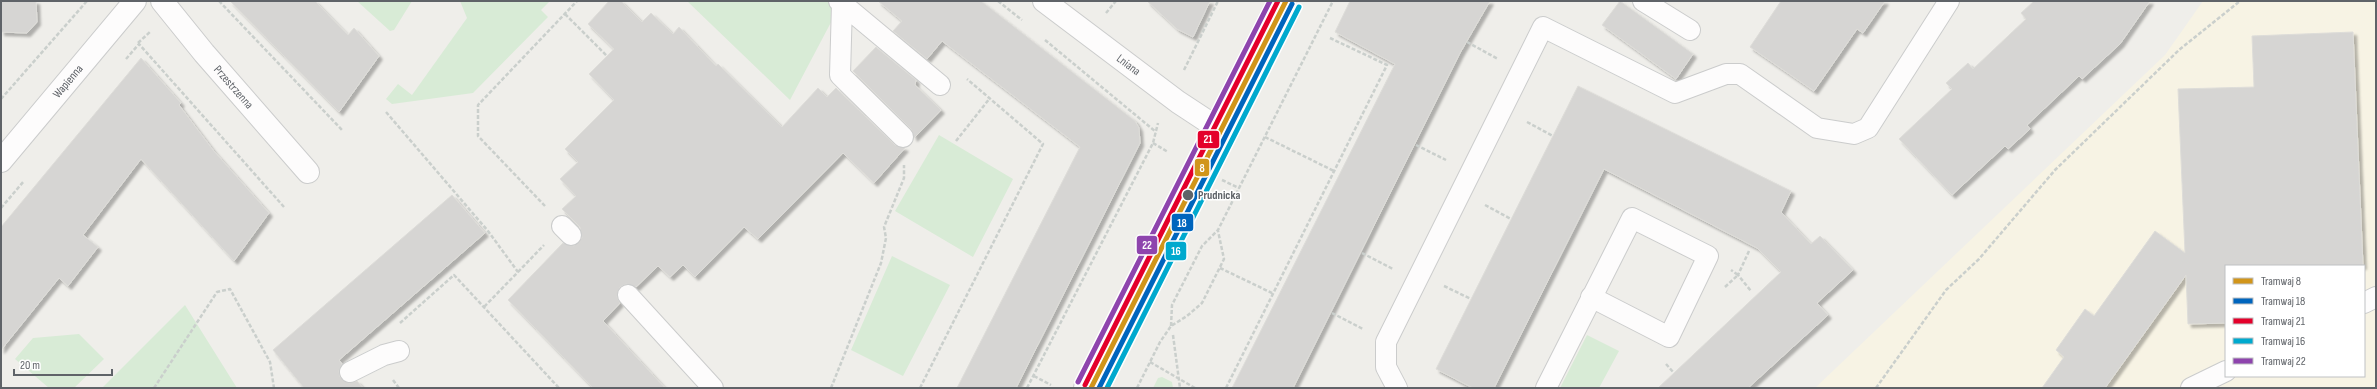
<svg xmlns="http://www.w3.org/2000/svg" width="2377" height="389" font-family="'Sofia Sans Condensed',sans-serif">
  <defs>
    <filter id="shadow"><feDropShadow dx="3.5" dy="3.5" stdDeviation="1" flood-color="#0004"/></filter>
  </defs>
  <rect width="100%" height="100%" fill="#efeeea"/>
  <path fill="#f7f3e4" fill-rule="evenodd" d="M2203 1H2376V388H1815L2165 55ZM2226 266H2364V376H2226Z"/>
  <path fill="#d8ebd6" d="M357 1H412L394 30 390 31Z
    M460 1H550L541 10 548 17 473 93 392 104 386 99 398 84 412 95 467 18Z
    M687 1H827L838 9 790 100Z
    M939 135 1013 179 973 257 895 211Z
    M892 256 950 285 903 376 851 350Z
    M185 305 237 388H102Z
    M79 334 104 359 74 388H49L15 359 33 338Z
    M1587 335 1619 351 1599 388H1560Z
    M1162 377 1172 382 1173 388H1153L1158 378Z"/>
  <path fill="#d6d5d3" stroke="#deddd9" filter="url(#shadow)" d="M1 1H36L37 22 27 33 1 32Z
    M230 1H315L348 35 354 28 379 56 339 112Z
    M609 1H621L642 22 651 13 673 34 679 27 716 66 718 64 782 127 818 88 827 97 836 88 895 145 905 148 874 183 843 153 758 239 744 227 695 277 683 265 670 277 658 266 636 287 626 284 620 287 617 297 620 303 603 321 665 388H593L508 300 563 243 574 246 582 238 580 227 562 209 576 196 560 179 578 162 565 149 614 100 589 74 614 49 588 24Z
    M878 1H981L1135 121 1139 128 1140 143 1016 388H957L1080 147 942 41 927 59 893 31 902 21Z
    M1147 1H1210L1193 37 1177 29Z
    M1350 1H1490L1460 53 1293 388H1232L1395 64 1335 32Z
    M1620 1 1693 54 1676 79 1602 25Z
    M1781 1H1885L1863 33 1857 29 1814 91 1750 47Z
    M2034 1H2150L2120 44 2082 79 2079 76 2027 125 2030 129 2008 149 2005 146 1952 195 1899 139 1952 89 1946 83 1968 63 1973 69 2026 19 2021 13Z
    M2353 32 2363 266H2226V323L2188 324 2186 275 2105 388H2042L2064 357 2056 350 2085 309 2094 316 2155 231 2185 253 2178 89 2254 87 2252 36Z
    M876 47 916 80 915 85 941 110 914 138 911 129 853 71Z
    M141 58 181 103 179 105 213 150 269 213 234 261 141 159 83 235 98 247 68 286 59 278 1 350V227Z
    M1578 86 1791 191 1781 212 1811 244 1820 236 1853 270 1817 303 1828 315 1748 388H1658L1781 272 1757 248 1604 169 1494 388H1473L1436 369Z
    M452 195 485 233 339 360 342 364 339 371 340 377 349 383 357 381 363 388H304L273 350Z"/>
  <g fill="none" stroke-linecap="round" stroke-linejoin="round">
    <g stroke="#cbcccc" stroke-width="22">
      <path id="lane" d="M839 1 940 85
        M1643 1 1690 30
        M842 4 840 75 903 137
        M562 226 571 235
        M628 295 713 388
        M2364 303 2376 297
        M350 372 384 355 399 351
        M1397 388 1386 367V342L1543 27 1675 93 1726 74H1740L1817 128 1854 134 1868 128 1949 1
        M1546 388 1632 218 1708 256 1669 337 1591 297
        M2191 388 2226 371"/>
    </g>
    <g stroke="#cbcccc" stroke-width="24">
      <g id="street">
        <path id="s1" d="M162 1 204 53 308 172"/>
        <path id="s2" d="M1044 1 1178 102 1216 127"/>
        <path id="s3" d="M1 161 135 1"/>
      </g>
    </g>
    <g stroke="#cacacb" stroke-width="24">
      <path id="secondary" d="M1085 388 1279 1"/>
    </g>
    <path stroke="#cacfcc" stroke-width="2.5" stroke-dasharray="4 2" stroke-linecap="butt" d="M219 1 343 131
      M998 1 1022 20
      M1106 13 1116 1
      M565 14 607 56
      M1045 40 1156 132
      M1467 42 1498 59
      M138 43 151 31
      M126 59 139 44 284 207
      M1184 70 1218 1
      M1 99 87 1
      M386 112 488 231 518 272 483 308
      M1527 122 1553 136
      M1265 137 1334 171
      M956 141 990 98
      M1153 143 1168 152
      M1416 145 1446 160
      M1222 180 1239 188
      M1485 205 1511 219
      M545 206 478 136V105L577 1
      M1 208 24 181
      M1749 251 1738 275 1751 291
      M1362 253 1393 269
      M1220 268 1272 293
      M518 272 544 245
      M1444 286 1471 299
      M1725 287 1738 275 1731 270
      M1332 313 1363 329
      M400 323 454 275 559 388
      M1171 326 1172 305 1202 246 1218 230 1333 1
      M1173 335 1180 388
      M1150 362 1195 388
      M1666 364 1674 373
      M1034 376 1051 385
      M393 380 399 388
      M154 388 217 292 230 289 270 362 274 388
      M831 388 881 263 886 238 884 227 904 178V165
      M920 388 1043 144 967 79
      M1027 388 1153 143 1158 123
      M1137 388 1160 342 1171 326 1187 316 1202 303 1224 259 1218 231
      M1226 388 1387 65 1330 38
      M1876 388 1946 290 1979 259 2055 170 2179 50 2240 1"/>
    <use href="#lane" stroke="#fdfcfc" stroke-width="20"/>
    <use href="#street" stroke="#fdfcfc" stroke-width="22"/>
    <use href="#secondary" stroke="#fdfcfc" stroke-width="22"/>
    <g stroke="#fff" stroke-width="8">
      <path id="tram-1" d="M1091 388 1286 1"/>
    </g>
    <g stroke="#fff" stroke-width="8">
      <path id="tram-2" d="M1099 388 1292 4"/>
    </g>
    <g stroke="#fff" stroke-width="8">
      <path id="tram-3" d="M1085 385 1278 1"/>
    </g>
    <g stroke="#fff" stroke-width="8">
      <path id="tram-4" d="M1107 388 1299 7"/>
    </g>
    <g stroke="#fff" stroke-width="8">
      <path id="tram-5" d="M1078 382 1270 1"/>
    </g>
    <use href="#tram-1" stroke="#d1951a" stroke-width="5"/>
    <use href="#tram-2" stroke="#0065bd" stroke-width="5"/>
    <use href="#tram-3" stroke="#e4002b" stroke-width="5"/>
    <use href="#tram-4" stroke="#00a9ce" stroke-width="5"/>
    <use href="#tram-5" stroke="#8e44ad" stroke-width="5"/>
  </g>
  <circle fill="#5f6368" stroke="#fff" stroke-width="1.5" cx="1188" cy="195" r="6"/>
  <g text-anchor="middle" stroke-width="3" stroke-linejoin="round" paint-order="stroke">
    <g font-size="12" fill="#5f6368" stroke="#fff">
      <text dy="4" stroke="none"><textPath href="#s2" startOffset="106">Lniana</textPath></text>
      <text dy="4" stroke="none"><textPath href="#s3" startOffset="104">Wapienna</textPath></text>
      <text dy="4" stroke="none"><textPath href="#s1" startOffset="112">Przestrzenna</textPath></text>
    </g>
    <g font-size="12" font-weight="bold" fill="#5f6368" stroke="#fff" text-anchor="start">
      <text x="1198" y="199">Prudnicka</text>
    </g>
  </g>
  <g stroke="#fff" stroke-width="1.5">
    <rect x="1197" y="130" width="23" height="19" rx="4" fill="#e4002b"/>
    <rect x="1194" y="158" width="16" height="19" rx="4" fill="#d1951a"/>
    <rect x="1171" y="213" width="23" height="19" rx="4" fill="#0065bd"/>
    <rect x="1136" y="235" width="22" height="20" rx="4" fill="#8e44ad"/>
    <rect x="1165" y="241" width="22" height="20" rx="4" fill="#00a9ce"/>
  </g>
  <g font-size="11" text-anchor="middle" font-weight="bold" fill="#fff">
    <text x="1208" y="143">21</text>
    <text x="1202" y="172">8</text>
    <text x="1182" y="227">18</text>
    <text x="1147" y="249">22</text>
    <text x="1176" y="255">16</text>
  </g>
  <rect width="2377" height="389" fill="none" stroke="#5f6368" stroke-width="4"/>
  <rect x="2225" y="265" width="140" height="112" fill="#ffffff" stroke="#bfc1c3"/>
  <rect x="2233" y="278" width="20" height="6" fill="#d1951a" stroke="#bfc1c3"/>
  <text x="2261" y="285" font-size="12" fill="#5f6368">Tramwaj 8</text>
  <rect x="2233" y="298" width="20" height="6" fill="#0065bd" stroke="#bfc1c3"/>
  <text x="2261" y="305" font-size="12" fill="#5f6368">Tramwaj 18</text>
  <rect x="2233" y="318" width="20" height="6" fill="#e4002b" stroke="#bfc1c3"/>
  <text x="2261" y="325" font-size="12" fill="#5f6368">Tramwaj 21</text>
  <rect x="2233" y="338" width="20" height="6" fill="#00a9ce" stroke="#bfc1c3"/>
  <text x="2261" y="345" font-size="12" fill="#5f6368">Tramwaj 16</text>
  <rect x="2233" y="358" width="20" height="6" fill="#8e44ad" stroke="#bfc1c3"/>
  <text x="2261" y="365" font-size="12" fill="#5f6368">Tramwaj 22</text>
  <path d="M14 369v6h98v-6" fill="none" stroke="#5f6368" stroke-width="2"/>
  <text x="20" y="369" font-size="12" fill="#5f6368" stroke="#ffffff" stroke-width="3" paint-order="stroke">20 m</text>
</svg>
